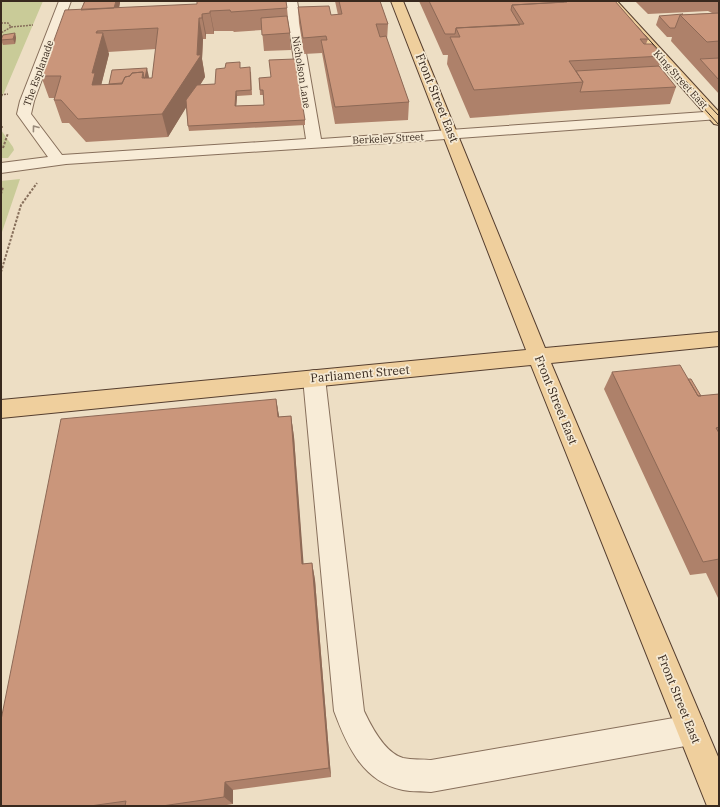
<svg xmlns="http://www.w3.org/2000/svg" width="720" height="807" font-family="'IBM Plex Serif',serif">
  <rect width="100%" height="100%" fill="#eddec4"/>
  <path fill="#c9cb98" d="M1 1H43L1 100Z
    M1 130 13 147 14 150 8 158H1Z
    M20 179 1 235V181Z"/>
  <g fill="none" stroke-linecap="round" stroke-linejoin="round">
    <g stroke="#876f5b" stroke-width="2">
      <path id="minor" d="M59 1H71L34 101 31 114 62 155 306 139 285 1H297L321 139 719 111V119L418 141 66 164 1 173V163L48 157 17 114 20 101Z
        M314 370 322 372 325 378 364 711C371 726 385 753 403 758 412 760 422 759 431 760L691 715 702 719 706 730 702 741 691 745 431 792C422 791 412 792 403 790 363 782 347 746 334 711L303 378 306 372Z"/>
    </g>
    <g stroke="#553e2f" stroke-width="2">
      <path id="major" d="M391 1H403L545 348 719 332V346L551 363 719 759V806H707L531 365 1 418V400L526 350Z
        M605 1H617L719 112V125L714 124Z"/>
    </g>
    <path stroke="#876f5b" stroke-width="1.5" stroke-dasharray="2 1" stroke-linecap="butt" d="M1 23H8L11 27 1 33
      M11 27 33 25
      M1 95 8 94
      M1 127H4"/>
    <path stroke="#876f5b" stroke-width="2" stroke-dasharray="2.5 1.5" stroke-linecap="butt" d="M3 148 8 133
      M1 194 3 187
      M1 272 21 205 37 183"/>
    <use href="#minor" fill="#f8ecd7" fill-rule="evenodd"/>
    <use href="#major" fill="#efcf9d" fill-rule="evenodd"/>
    <path stroke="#38291e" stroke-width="1" d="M614 1 662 54
      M653 52 719 125
      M685 80 719 116"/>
  </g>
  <path fill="#ae816a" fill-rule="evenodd" d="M81 1H152L120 2 119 8H287L291 50 264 51 262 30 234 32 233 31H214V34H206V39H203L202 59 205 77 200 85 215 84 240 68 251 72 252 95 237 96 236 106 264 105 263 95H260L259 78 305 120V125L189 131 188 126 186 107 168 137 86 142 69 123H62L54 100 55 98H49L41 76 81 10 84 2ZM156 49 152 78 109 84 101 85 109 54 108 52Z
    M335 1H380L388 24 387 40 409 102 408 120 335 124 322 53 304 54 299 23 298 7 331 15H338Z
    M419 1H615L648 39 646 44 663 56 659 66 676 87 670 104 575 110 470 118 447 64 448 55H443Z
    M635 1H719V94L671 41 672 37H667L656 25 659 16 712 13 708 11 648 14Z
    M15 33 16 38 15 44 3 45 1 40Z
    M612 372 688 379 701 396 719 394V600L706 573 690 575 604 389Z
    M276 399 279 417 291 416 294 437 303 564 312 563 315 580 331 777 233 790V804L221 806H1Z"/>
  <path fill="#8d6956" d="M116 1H120V3L115 26 112 17Z
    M210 11 214 31V34L210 13Z
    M202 14 206 34V39L202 18Z
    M199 18 203 39 202 59 205 77 168 137 162 114 197 55Z
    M97 31 100 43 103 33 109 54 100 90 92 85V73Z
    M15 33 16 38 15 44 13 39Z
    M147 68 149 77 147 90 142 78 143 72Z
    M236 91 237 96 236 111 235 106Z
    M276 399 280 421 278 417Z
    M291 416 294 437 305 582 302 564Z
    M312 563 315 580 331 777 329 768Z
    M225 782 233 790V804L224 797Z"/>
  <path fill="#ca967b" stroke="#8d6956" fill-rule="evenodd" d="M85 1H116L114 8 81 10Z
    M197 1H286L287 8 231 12 230 10 210 11V13L202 14V18H199L197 55H201L162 114 78 119 61 100H54L61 76H41L65 10 197 4ZM158 28 152 78H142L143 72 132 73 130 76 125 77 122 84 92 85 95 73H92L103 33H96L97 31Z
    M339 1H380L388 24H376L380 37 386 36 409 102 335 107 321 40H327L326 36 303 38 298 7 329 6 331 15 342 14Z
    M429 1H564V2L512 5 511 10 520 25 456 28 455 34H445Z
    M566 1H615L648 39H640L644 44H652L663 56 569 61 583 82 474 90 450 37H460L456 28 524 24 512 5 567 2Z
    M719 13V41L707 42 680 15Z
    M683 14 680 15 675 28H670L659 16Z
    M287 16 290 33 262 35 261 18Z
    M15 33 13 39 1 40 3 35Z
    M719 58V80L700 59Z
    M295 59 305 120 188 126 186 100 197 85 215 84 216 69 225 68 226 63 240 62V68L250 67 251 90 236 91 235 106 264 105 263 90H260L259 78 271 77 269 60Z
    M659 66 676 87 580 92 583 82 576 71Z
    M147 68 145 78H144L143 72 132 73 130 76 125 77 122 83 109 84 112 70Z
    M680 365 698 396 719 394V427L716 428 719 433V559L703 562 612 372Z
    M688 379H691L701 396H698Z
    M276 399 278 417 291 416 302 564 312 563 329 768 225 782 224 797 162 806H125L126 801 90 806H1V720L61 419Z"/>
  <defs><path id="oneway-chevron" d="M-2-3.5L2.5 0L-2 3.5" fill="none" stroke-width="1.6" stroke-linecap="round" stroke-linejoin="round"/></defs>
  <use stroke="#988a7a" href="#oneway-chevron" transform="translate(35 128) rotate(-127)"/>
  <g text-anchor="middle" stroke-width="3.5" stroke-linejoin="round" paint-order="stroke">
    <g font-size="10" fill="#38291e" stroke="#f5e9d3">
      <text transform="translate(302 72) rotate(81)" y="4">Nicholson Lane</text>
      <text transform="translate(38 73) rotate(-70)" y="4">The Esplanade</text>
      <text transform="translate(681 79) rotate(48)" y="4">King Street East</text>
      <text transform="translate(388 138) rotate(-3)" y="4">Berkeley Street</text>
    </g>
    <g font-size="12" fill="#38291e" stroke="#f5e9d3">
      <text transform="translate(437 98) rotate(68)" y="4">Front Street East</text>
      <text transform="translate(360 374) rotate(-5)" y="4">Parliament Street</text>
      <text transform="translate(556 400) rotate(68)" y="4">Front Street East</text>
      <text transform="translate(679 699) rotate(68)" y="4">Front Street East</text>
    </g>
  </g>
  <rect width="720" height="807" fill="none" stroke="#38291e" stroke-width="4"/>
</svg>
